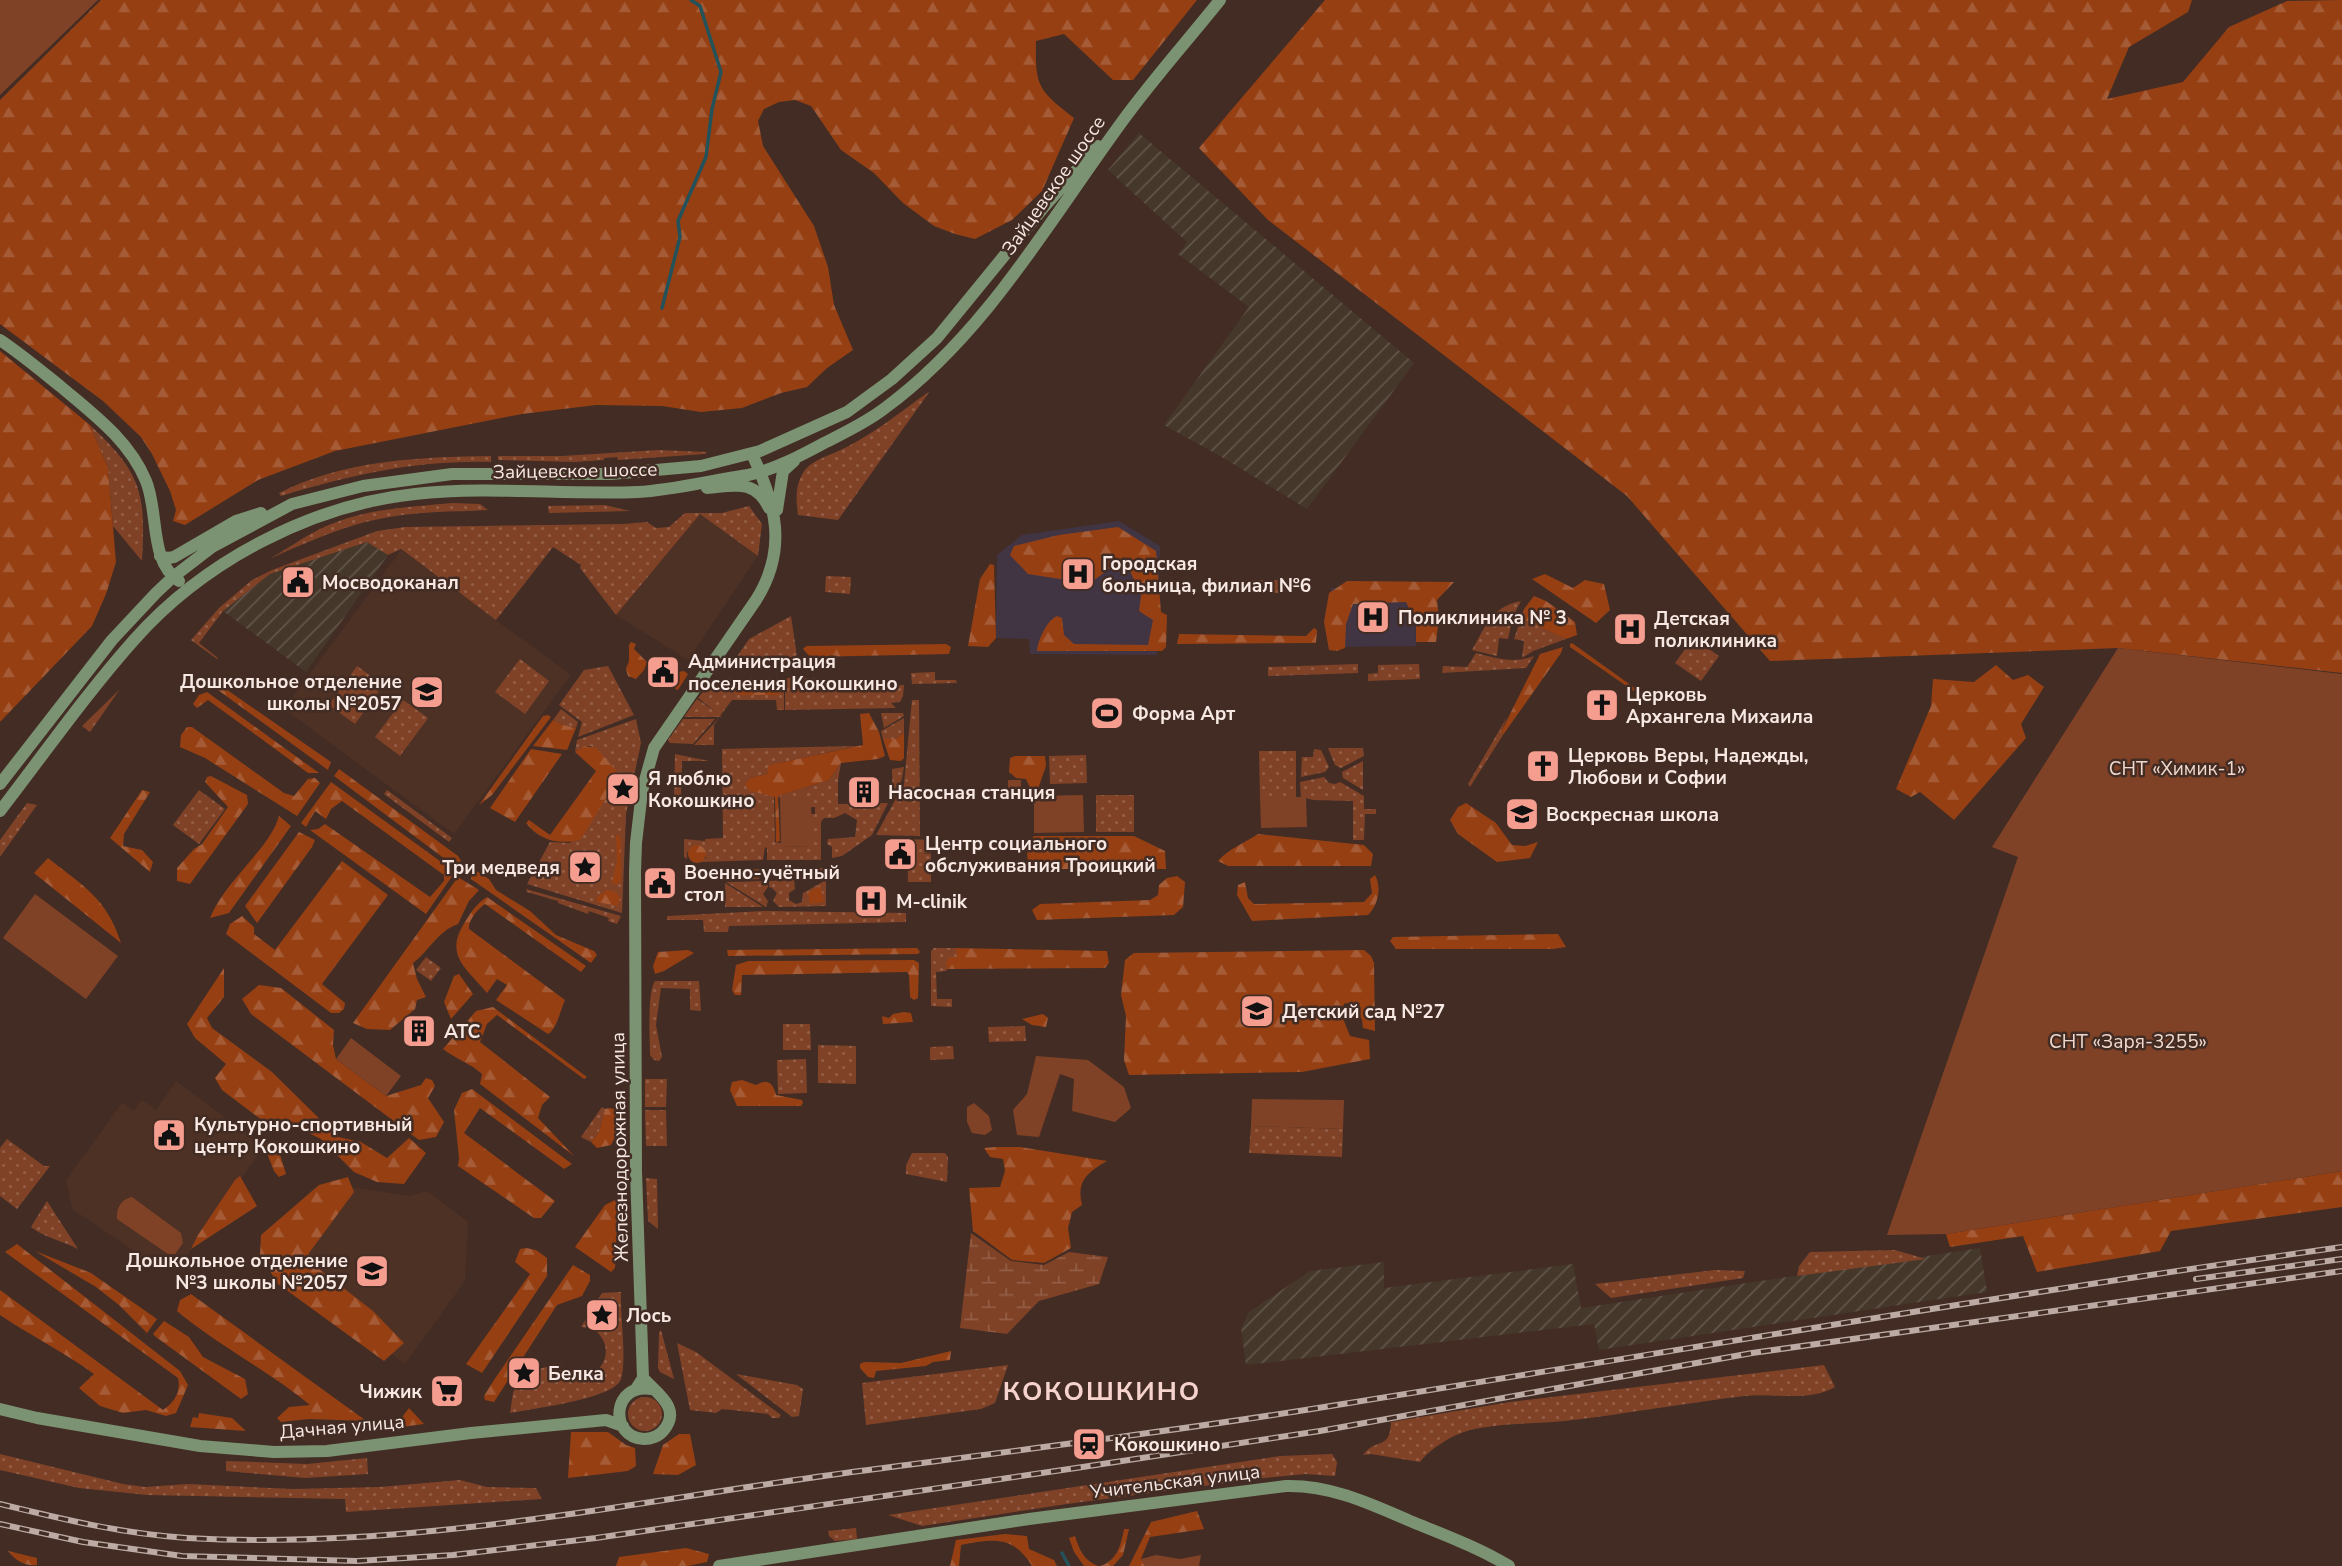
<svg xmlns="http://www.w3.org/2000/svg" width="2342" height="1566" font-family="'Nunito Sans',sans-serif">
  <defs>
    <pattern id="industrial-furrows" width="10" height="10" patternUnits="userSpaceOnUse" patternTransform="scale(1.75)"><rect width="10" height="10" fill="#45372a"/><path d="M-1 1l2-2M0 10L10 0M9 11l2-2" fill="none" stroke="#615449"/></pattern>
    <pattern id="grass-dots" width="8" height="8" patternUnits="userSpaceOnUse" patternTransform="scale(1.75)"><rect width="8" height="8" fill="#804227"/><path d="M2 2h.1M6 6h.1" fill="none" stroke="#935d46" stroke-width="1.8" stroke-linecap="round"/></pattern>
    <pattern id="forest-firs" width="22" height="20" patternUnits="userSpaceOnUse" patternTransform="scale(1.75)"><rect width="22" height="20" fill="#963f13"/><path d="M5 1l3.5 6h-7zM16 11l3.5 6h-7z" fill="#a55b35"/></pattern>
    <pattern id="wetland-marsh" width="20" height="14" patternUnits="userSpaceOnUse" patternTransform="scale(1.75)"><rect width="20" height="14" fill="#804227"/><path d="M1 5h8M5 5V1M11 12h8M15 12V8" fill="none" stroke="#935d46"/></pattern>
  </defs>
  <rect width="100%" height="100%" fill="#422c24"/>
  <path fill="#4d3125" d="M700 514 758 556 688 660 616 615Z
    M401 550 571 675 454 834 284 709Z
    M176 1081 264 1146 182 1263 150 1262 72 1209 66 1180 122 1103 134 1111 142 1100 156 1110Z
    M345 1186 410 1196 427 1191 468 1222 465 1281 405 1364 266 1262Z"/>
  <path fill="url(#industrial-furrows)" d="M1139 133 1414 363 1307 509 1220 456 1164 425 1249 307 1178 254 1187 242 1108 170Z
    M367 542 388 555 306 672 223 611 270 574Z
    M1980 1248 1987 1292 1599 1350 1594 1324 1246 1365 1241 1328 1249 1312 1310 1271 1384 1262V1288L1573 1264 1581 1308Z"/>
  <path fill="#413544" d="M1119 521 1160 546 1157 655 1030 654 1029 639 996 638 997 555 1022 535Z
    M1415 587 1416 646 1331 647V588Z"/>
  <path fill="url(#grass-dots)" d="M930 391 838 520 798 515C796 501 795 486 803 473 808 463 824 457 834 453 869 438 899 413 930 391Z
    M90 425C141 473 146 491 142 561L113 526 108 468Z
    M658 450 707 452 705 454 618 460 617 457 604 458V460L575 462 498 460V456H562Z
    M491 456V462C416 460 351 475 281 496L279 493C344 460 419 457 491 456Z
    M452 503 480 504 488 510C452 512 415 511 379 519 342 526 306 543 271 558 287 549 302 538 318 530 359 509 407 507 452 503Z
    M605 505 630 511 549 513 548 506Z
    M749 506 762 524 758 556 700 514 616 615 580 568 581 565 553 547 496 620 401 549 388 555 367 542 270 574 223 611 199 643 218 658 217 659 191 640 219 608 252 580 272 570 377 531 405 527 623 524 647 522 656 528 669 527 685 513H722Z
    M826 576 851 577 850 594 825 592Z
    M1204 580H1284V593H1204Z
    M1521 601 1513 616 1508 639 1499 638 1497 656 1472 650C1486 626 1491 607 1521 601Z
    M1524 609V619L1566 639 1533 651 1522 658 1524 641 1514 639Z
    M791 616 798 663 734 661 749 639Z
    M1693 638 1719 656 1701 681 1675 663Z
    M1476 653C1496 658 1513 664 1534 656L1526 668 1442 673 1443 666 1467 667Z
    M520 659 549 681 525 714 495 692Z
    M1358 664V673L1268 676V667Z
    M1419 664 1420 679 1368 681V674L1378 673V665Z
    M357 666 383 685 355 724 329 705Z
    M608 666 634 715 578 737 582 722 559 705 584 670Z
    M935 672V680H956L957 683 912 684 911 673Z
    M784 678V710H777L776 700H732L720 716 722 717H684L697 699 716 712 698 698 714 679Z
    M785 678H822L837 687 904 685 903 696 900 702 891 703 896 708 785 710Z
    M120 689 90 732 82 726 116 693Z
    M403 700 428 718 400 756 375 737Z
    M912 700H919L920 836 876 835 904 784Z
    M561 709 578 722 576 728 559 724 553 720Z
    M881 713H903L904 716 884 728Z
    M1507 717 1501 732 1503 735 1470 787 1468 784Z
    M719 718 714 725V745H694Z
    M904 718V733L895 739H883L881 731Z
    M636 719 641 743 626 814 622 913 527 884 550 842 570 843 620 776 591 746H584L575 752 577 740Z
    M683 719H715L693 744 670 743 668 740Z
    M857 746 770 765 767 774 750 778 746 782V787L774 796 775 842 781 843V847L811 846V814H815V807H811V797H780V799L778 796 829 780 841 763 838 780V804L888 803 872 835 842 856 832 858V847L827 844 828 839 855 837 857 820 845 813 834 818H824L821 822V860H767V848L765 847 763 860 700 862 707 857 687 852V859L684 857V839L705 841V839L723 838 722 749Z
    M1363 748 1364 756 1341 768 1335 765 1328 748Z
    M1314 749 1321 750 1329 767 1325 772 1301 777 1302 757H1313Z
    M1259 751H1296V797H1260Z
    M675 754 709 761H682L681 796H674Z
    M1086 755 1087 783 1050 784 1049 756Z
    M1363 761V790L1343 778 1342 772Z
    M904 767 902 779 893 801 892 769Z
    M1324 777 1329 783 1335 784 1340 782 1364 796V809H1376V814H1365L1364 840H1353V801L1313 800 1301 797 1300 782Z
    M199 790 225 809 199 844 173 825Z
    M387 790 452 838 449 842 384 794Z
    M1096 795H1134V832H1096Z
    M27 803 37 805 0 857V840Z
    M907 839 931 840V853L921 854H931V882H908Z
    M796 868H826L830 874 826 878 796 879Z
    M763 869 759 879 726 880 724 874 727 870Z
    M794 880 795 889 789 893V900L796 904 802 902 803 893 826 880V906L779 907 773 901 777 893 772 888 769 887V881Z
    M768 881V887L763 894 768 901 766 907 726 882Z
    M725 883 763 907H725Z
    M526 889 621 916 617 924 608 921 609 918 589 911 588 914 558 903V901L527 892Z
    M765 911 906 913V922L729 926 728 932H704L703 920H667V916Z
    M934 948H955L958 957 946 971 936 972 937 999H952V1007L931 1006V951Z
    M426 957 441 968 431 981 416 970Z
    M655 981H699L701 1011 690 1010V989L661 988 656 1025 662 1057 659 1061 654 1060 650 1055C650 1038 647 993 655 981Z
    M783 1024H810L811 1050H783Z
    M1025 1026 1026 1041 989 1042 988 1027Z
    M818 1045 856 1046V1084L818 1083Z
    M953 1046 954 1059 930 1060V1047Z
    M806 1059 807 1093 778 1094 777 1060Z
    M645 1079H667L666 1107H645Z
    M602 1107 605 1109 599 1132 591 1142 581 1137Z
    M645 1110H666L667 1146H646Z
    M1251 1126 1343 1129 1342 1157 1249 1153Z
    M7 1139 44 1166H50L17 1209 0 1196V1148Z
    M912 1153H945L948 1157 947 1182 906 1174V1165Z
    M646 1178 657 1179 658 1229 648 1221Z
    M47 1201 78 1249C63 1241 43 1237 31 1227Z
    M1895 1250 1926 1259 1797 1276 1799 1266 1810 1252Z
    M1715 1270 1745 1271 1743 1278 1611 1298 1595 1284Z
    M621 1292C620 1316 627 1360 621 1379 615 1399 530 1409 510 1413L513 1393 521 1374 561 1363 558 1367C588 1398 627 1352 592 1328L581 1327 602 1293Z
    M661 1330 674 1379 660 1372 658 1368 659 1332Z
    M677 1343 696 1352 781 1415 779 1418H772L768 1414 722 1409 716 1413 690 1410Z
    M1008 1365 995 1403 981 1409 866 1425 862 1383Z
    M1824 1365 1835 1387C1810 1402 1774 1393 1745 1396 1685 1403 1625 1414 1565 1421 1536 1424 1490 1423 1464 1432 1449 1437 1429 1450 1420 1462L1371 1454 1363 1455C1376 1437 1390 1451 1391 1422L1510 1402Z
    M736 1374 797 1385 803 1389 799 1416 792 1417Z
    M628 1414a17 17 0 1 1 34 0a17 17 0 1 1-34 0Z
    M0 1454 123 1484 145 1487 188 1484 293 1489 380 1487 460 1480 487 1487 536 1488 542 1499 346 1512 345 1499 147 1495 79 1488 0 1470Z
    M1332 1454 1337 1462 1335 1476 1305 1474 1265 1478 1067 1504 922 1526 888 1515 1280 1456Z
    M367 1458 368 1474 305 1478 226 1471V1461L307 1464Z
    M856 1528 857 1539 835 1541 829 1536 828 1531Z"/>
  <path fill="url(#forest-firs)" d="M101 0H1197L1133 80H1113L1064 34 1036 41C1035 87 1038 90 1074 118L1042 191 1012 220 975 239 955 234 934 226 903 203 874 173 841 150 811 106 795 100 779 102 764 109 758 121 763 146 814 226 828 267 834 305 853 350 827 368 807 387 781 393 742 408 701 412 662 406 596 405 522 414 335 451 258 480 185 525 173 521 176 510 170 491 152 454 141 437 103 401 0 324V100Z
    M1325 0H2192L2188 12 2129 47 2107 99 2183 82 2229 27 2287 1 2342 0V673L2118 648 1770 661 1627 496 1268 220 1199 148Z
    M0 351 90 425 108 468 116 562 106 594 92 626 0 722Z
    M1118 527 1156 551 1161 612 1167 615 1166 647 1162 651H1037C1038 640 1047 620 1057 616L1062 618 1064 635 1074 644 1148 645 1153 620 1139 611 1142 588 1133 578 1128 566 1114 565 1093 581 1060 579 1028 574 1010 555 1014 546 1059 535Z
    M990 564 994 565 996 638 988 647 968 646 980 579Z
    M1545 574 1573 588 1585 580 1604 584 1610 610 1596 623 1532 579Z
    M1347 581 1454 582 1437 600 1439 619 1436 642H1416V624L1406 602 1353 604 1346 624 1345 648 1337 651 1329 650 1324 622 1329 593Z
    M1534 596 1546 601 1575 622 1577 635 1566 639 1523 619 1524 609Z
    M1314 628 1317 630 1316 643 1177 644 1179 634 1306 636Z
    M631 642 636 644 634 649 647 662 644 670 636 679 628 676 626 669 629 661V645Z
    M1572 643 1639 691 1638 694 1570 647V644Z
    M946 644 951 647 949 654 810 657 803 649 806 646Z
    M1563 647 1561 653 1503 735 1501 732 1540 654Z
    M1996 665 2013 680 2028 675 2044 687 2021 724 2026 738 1954 820 1920 792 1911 797 1896 789 1931 706 1933 679 1974 682Z
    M684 671 688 674 678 690 672 687 671 684 678 672Z
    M729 681H773L780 684V695H739L728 688Z
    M220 685 331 762 328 770 218 690Z
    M207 692 319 773H308L208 700 197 708 193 704 199 695Z
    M869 713 879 732 885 756 878 759 841 763 829 780 778 796 780 841 776 842 775 797 750 791 746 787V782L750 778 767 774 769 765 863 745 860 714Z
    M548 715 551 717 492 795 479 805 543 716Z
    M553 720 560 724 576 728 567 750 533 746Z
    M187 727H192L284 793 294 796 308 779 315 778 320 783 297 816 205 758 180 747 181 735Z
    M904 733V758L901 761 890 760 883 739H895Z
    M584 746 596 748 620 775 581 839C560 846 539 840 526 823L529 820 550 835 596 771 575 752Z
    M531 749 562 754 515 822 490 808Z
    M1015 756H1045L1046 766 1038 789 1034 791 1030 788 1026 779 1016 778 1009 772 1010 758Z
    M339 769 458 856 461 861 457 868 334 776Z
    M211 776 247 795 248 804 190 884 177 881V868L194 849 202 844 228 807 205 782 207 777Z
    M331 782 455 872 426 914 310 830 318 829 325 824 430 897 444 881V875L342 801 331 809 326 819 315 811 306 827 301 823Z
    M142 790 150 792 124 834 123 846 142 850 153 862 150 872 110 838Z
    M1466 803 1496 823 1512 845 1525 846 1538 842 1530 858 1497 862 1458 834 1450 820 1458 807Z
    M279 816 291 826 229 913 210 918C225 880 270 849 279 816Z
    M299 832 315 840 312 847 257 923 245 906Z
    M1258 834 1364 845 1373 854 1371 866H1228L1218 861C1228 849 1245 843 1258 834Z
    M616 835H619L621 842V881L617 885 612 883 617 860Z
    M1034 836H1134L1165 851 1166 869H1028L1027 847Z
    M688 854a9 9 0 1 1 18 0a9 9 0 1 1-18 0Z
    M48 858C84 887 106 897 121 943L34 873Z
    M342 861 388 895 322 984 345 1003 344 1009 339 1013H331L226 934 230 924 242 916 254 927V934L275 950Z
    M475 870 489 879 496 890 530 911 556 935 594 951 597 955 591 963 471 879 472 871Z
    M1375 875C1382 888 1378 905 1368 915L1252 921 1237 895 1238 885 1245 882 1248 898 1254 904 1364 902 1372 893 1370 879Z
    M1177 876 1185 882 1183 907 1174 915 1037 920 1032 910 1040 904 1150 900 1158 895 1159 885 1167 878Z
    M458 877 479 890 469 901 458 924C438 931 430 950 413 963L417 979 426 997 417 1000 415 1009 390 1030 367 1029 353 1023Z
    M820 885 824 902 810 904 808 893Z
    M607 890 616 892 620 898 618 906 597 902V897Z
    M487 897 586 966 581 972 485 904C478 909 468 920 469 929L565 1000C560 1011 557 1029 548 1034L496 1000 507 985 497 979 487 993C465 967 444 955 465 922 471 912 477 903 487 897Z
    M1558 934 1566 947 1553 949H1396L1390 941 1393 937Z
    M917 948 920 952 918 954 728 956 727 950Z
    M955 948 1107 951 1109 963 1105 968 947 969 946 962 950 957H957Z
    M688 950 694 953 664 971 655 974 653 966 658 952Z
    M1364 950 1371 956 1374 963 1375 1031 1363 1028 1362 1020 1354 1005 1345 1003 1340 1011 1350 1036 1369 1040 1370 1059 1302 1072 1129 1075 1124 1060 1126 1016 1121 995 1125 960 1134 953Z
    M914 960 919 963 918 998 914 1000 910 997 909 975 907 972 742 975 741 995H735L732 990 736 965 748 961Z
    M224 968V997L207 1018 212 1028 272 1072 338 1137 361 1142 387 1158 409 1138 426 1153 404 1184 377 1182 354 1172 321 1139 280 1119 267 1124 222 1090 215 1078 226 1064 195 1038 187 1024Z
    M459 974 473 994 451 1019 444 1002 454 976Z
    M259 985 281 988 334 1030 333 1045 336 1059 386 1096 421 1085 426 1078 432 1080 435 1086 428 1098 444 1122 436 1137 419 1140 251 1014 242 999Z
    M493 1007 587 1077 584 1079 497 1015 487 1024 480 1042 550 1097 542 1105 538 1118 574 1156 480 1084 482 1074C470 1063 456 1059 443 1049L476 1011Z
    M904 1012 911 1013 913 1022 883 1024 882 1016 889 1018 893 1014Z
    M1043 1014 1048 1018 1046 1027 1032 1025 1022 1019Z
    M742 1080 756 1085C768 1078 773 1083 776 1095L802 1100 803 1103 801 1106H737L730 1090 732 1082Z
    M472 1089 572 1164 564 1169 480 1108 464 1133 555 1201 541 1218H534L458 1166 459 1158 454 1110 462 1093Z
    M610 1108 617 1110 616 1135 611 1145 597 1148 591 1142 599 1132 605 1109Z
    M276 1142 286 1174 279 1177 274 1171 263 1143Z
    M995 1147H1020L1107 1161C1088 1172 1076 1181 1082 1205L1072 1212 1068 1228 1071 1248 1044 1263 1012 1260 973 1231 969 1188 1000 1187 1005 1171 1003 1159 990 1157 984 1148Z
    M2342 1171V1207L2171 1231 2160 1251 2037 1272 2023 1236 1950 1247 1946 1234Z
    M240 1176 257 1206 191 1249 198 1235 235 1180Z
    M348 1177 354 1192 309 1253 310 1262 373 1311 404 1343 384 1361 278 1284 260 1255 261 1235 319 1185Z
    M615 1200 618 1203 615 1268 611 1272 575 1247 605 1205Z
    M17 1244 180 1371 188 1385 176 1413 166 1416 146 1410 123 1413 100 1406 79 1388 94 1374C64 1352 31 1336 0 1315V1290L163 1410C175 1402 181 1392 178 1378L5 1252Z
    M526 1248 536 1250 547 1258V1276L482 1373 466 1364 530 1274 515 1262 520 1249Z
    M35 1251 91 1273 157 1319 147 1333 119 1305 96 1287Z
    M573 1265 590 1275V1281L582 1296 557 1305 494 1402 485 1400 484 1396 494 1380Z
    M191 1294 358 1415 367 1421 309 1419 281 1422 277 1418 289 1407 310 1405C267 1370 219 1346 177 1311L180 1300Z
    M164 1321 189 1337 203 1357 245 1379 248 1394 241 1399 156 1337 153 1334Z
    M951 1351 950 1360 933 1362 926 1366 876 1371 874 1378 868 1377 860 1368V1364L864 1362 901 1363Z
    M409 1408 424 1424 394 1428Z
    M199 1413 232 1418 246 1431 190 1427 193 1417 198 1418Z
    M571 1432H608L626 1445 635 1448 636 1466 628 1471 568 1478Z
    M679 1434H690L696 1465 678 1475 653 1474 663 1445Z
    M1197 1511 1204 1529 1150 1537 1141 1559 1145 1566H1129L1151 1522Z
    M1124 1529H1129L1123 1555 1113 1566H1100C1117 1561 1121 1545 1124 1529Z
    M1005 1534 1027 1536 1029 1549 1054 1560 1057 1566H1032C1013 1535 993 1539 961 1545L959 1566H950L956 1540Z
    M1075 1536C1079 1549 1084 1561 1098 1566H1084L1074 1552 1069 1538Z
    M686 1548 709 1554 707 1562 688 1566H616L619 1557Z
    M8 1551 37 1558V1565C24 1566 16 1561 8 1551Z"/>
  <path fill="url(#wetland-marsh)" d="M971 1233 1011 1261 1044 1265 1069 1252 1108 1257 1099 1284 1039 1301 1007 1334 960 1328Z"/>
  <path fill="#804227" d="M0 0H98L0 95Z
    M2118 648 2342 674V1171L1946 1234 1887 1235 2018 857 1992 847Z
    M1008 780H1021V799H1008Z
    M1083 795 1084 832 1034 833V796Z
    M811 796 812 846 781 847 780 797Z
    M1260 797H1306L1307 827 1261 828Z
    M35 894 118 956 86 999 3 938Z
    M351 1038 401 1076 386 1096 336 1059Z
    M1036 1056 1088 1060 1124 1087 1131 1108 1115 1122 1072 1111 1074 1079 1060 1074 1039 1137 1017 1135 1013 1110 1027 1094Z
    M1252 1099 1344 1100 1343 1129 1251 1126Z
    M974 1103 989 1116 992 1130 985 1135 972 1133 967 1122V1107Z
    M132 1197 181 1233 183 1243 175 1254H168L117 1219C116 1209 121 1199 132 1197Z
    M1156 1555 1180 1559 1201 1555 1199 1566H1145L1141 1559Z"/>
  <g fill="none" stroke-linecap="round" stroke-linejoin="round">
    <path stroke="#24525a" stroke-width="3.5" d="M662 308 680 237 678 221 706 157 712 109 721 72 700 6 691 0
      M1062 1553 1069 1566"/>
    <path stroke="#7b9372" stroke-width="12" d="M0 340C21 354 40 370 60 386 93 414 129 440 146 481 159 512 149 562 179 581
      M707 488C733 486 755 478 769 508
      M777 510 783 471 794 461
      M160 556 168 558 174 557 236 521 261 513
      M0 784 112 640 156 593 173 577 212 547 292 504 363 486 452 474H611L701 466 760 451 847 412 892 379 937 338 1044 207 1098 146
      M0 811C44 754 86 694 134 640 204 561 311 505 415 494 489 486 564 495 638 492 674 490 712 480 748 475 774 470 802 455 826 442 846 432 867 422 885 408 986 334 1051 218 1124 119 1154 78 1188 40 1220 0
      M643 1378C656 1393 683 1408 663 1431 659 1436 651 1439 644 1439 609 1438 611 1382 652 1389
      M636 1389 643 1378 636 1172 635 872 636 843 642 791 654 748 756 600C788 549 776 505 752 454
      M0 1409 37 1418 200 1446 274 1452 327 1451 471 1433 606 1420 623 1426
      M719 1566 1029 1519 1286 1486C1333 1485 1373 1505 1415 1523 1447 1536 1479 1548 1509 1566"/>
    <g stroke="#bcaba5" stroke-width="6">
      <path id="rail" d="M2196 1279 2342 1259
        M0 1504C61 1519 124 1534 187 1538 414 1551 637 1500 860 1471 1021 1450 1183 1430 1343 1404 1676 1351 2008 1294 2342 1247
        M0 1524 83 1542 182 1556 357 1561 453 1555 596 1538 1076 1468 1320 1431 1752 1353 2342 1271"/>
    </g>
    <use href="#rail" stroke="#422c24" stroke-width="3.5" stroke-dasharray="10" stroke-linecap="butt"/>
  </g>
  <defs>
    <g id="hospital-square" transform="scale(1.75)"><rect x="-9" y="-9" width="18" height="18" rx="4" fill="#f59d8e" stroke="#422c24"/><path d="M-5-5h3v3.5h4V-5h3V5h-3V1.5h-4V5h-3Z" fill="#111"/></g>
    <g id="civic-square" transform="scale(1.75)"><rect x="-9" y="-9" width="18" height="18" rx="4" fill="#f59d8e" stroke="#422c24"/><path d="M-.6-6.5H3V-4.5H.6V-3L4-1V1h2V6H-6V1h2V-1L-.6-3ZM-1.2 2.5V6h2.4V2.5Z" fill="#111"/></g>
    <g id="school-square" transform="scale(1.75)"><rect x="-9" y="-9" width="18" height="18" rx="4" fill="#f59d8e" stroke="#422c24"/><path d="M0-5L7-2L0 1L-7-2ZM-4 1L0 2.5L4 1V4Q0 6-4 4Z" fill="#111"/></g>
    <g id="church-square" transform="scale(1.75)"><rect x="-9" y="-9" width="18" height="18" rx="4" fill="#f59d8e" stroke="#422c24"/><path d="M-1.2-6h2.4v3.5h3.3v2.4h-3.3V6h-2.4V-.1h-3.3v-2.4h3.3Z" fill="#111"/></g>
    <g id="stadium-square" transform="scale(1.75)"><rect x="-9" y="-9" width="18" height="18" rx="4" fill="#f59d8e" stroke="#422c24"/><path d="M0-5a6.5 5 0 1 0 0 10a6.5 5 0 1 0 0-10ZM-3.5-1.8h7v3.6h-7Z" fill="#111"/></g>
    <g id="sight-square" transform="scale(1.75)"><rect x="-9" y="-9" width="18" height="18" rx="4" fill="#f59d8e" stroke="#422c24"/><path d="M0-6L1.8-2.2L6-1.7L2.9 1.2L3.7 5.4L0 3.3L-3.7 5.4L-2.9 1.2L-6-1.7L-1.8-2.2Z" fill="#111"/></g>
    <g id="building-square" transform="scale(1.75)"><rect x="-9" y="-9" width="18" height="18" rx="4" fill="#f59d8e" stroke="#422c24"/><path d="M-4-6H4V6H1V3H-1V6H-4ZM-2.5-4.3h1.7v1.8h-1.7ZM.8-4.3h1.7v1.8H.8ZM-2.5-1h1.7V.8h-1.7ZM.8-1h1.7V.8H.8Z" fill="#111"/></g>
    <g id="supermarket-square" transform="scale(1.75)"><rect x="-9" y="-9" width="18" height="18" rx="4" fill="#f59d8e" stroke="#422c24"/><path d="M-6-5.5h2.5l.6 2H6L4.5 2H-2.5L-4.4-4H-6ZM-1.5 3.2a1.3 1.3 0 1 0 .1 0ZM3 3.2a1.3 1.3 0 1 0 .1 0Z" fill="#111"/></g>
    <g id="station-square" transform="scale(1.75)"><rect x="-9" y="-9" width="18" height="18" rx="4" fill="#f59d8e" stroke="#422c24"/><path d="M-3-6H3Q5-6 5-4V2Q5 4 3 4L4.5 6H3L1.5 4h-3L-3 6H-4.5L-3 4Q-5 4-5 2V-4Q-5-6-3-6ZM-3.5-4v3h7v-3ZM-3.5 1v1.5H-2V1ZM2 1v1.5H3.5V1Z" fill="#111"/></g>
  </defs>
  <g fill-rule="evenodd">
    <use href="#hospital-square" x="1078" y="574"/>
    <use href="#civic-square" x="298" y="582"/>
    <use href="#hospital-square" x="1373" y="617"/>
    <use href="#hospital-square" x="1630" y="629"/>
    <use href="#civic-square" x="663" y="672"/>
    <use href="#school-square" x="427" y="692"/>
    <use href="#church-square" x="1602" y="705"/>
    <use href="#stadium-square" x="1107" y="713"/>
    <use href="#church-square" x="1543" y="766"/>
    <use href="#sight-square" x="623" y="789"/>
    <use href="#building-square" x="864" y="792"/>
    <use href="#school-square" x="1522" y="814"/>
    <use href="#civic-square" x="900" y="854"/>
    <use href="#sight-square" x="585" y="867"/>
    <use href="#civic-square" x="660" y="883"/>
    <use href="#hospital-square" x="871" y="901"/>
    <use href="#school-square" x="1257" y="1011"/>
    <use href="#building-square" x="419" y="1031"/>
    <use href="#civic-square" x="169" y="1135"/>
    <use href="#school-square" x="372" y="1271"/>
    <use href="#sight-square" x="602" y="1315"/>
    <use href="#sight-square" x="524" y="1373"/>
    <use href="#supermarket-square" x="447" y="1391"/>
    <use href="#station-square" x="1089" y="1444"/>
  </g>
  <g text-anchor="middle" stroke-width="5" stroke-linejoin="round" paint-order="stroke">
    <g font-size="19" fill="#f7e8e3" stroke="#422c24">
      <text transform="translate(1053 185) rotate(-55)" y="7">Зайцевское шоссе</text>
      <text transform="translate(575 470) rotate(-1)" y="7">Зайцевское шоссе</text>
      <text transform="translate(619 1147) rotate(-91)" y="7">Железнодорожная улица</text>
      <text transform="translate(342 1426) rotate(-5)" y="7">Дачная улица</text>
      <text transform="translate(1175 1481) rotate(-7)" y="7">Учительская улица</text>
    </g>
    <g font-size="19" font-weight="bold" fill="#f7e8e3" stroke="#422c24" text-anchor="start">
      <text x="1102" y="570">Городская<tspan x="1102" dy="22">больница, филиал №6</tspan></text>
      <text x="322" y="589">Мосводоканал</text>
      <text x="1398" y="624">Поликлиника № 3</text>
      <text x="1654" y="625">Детская<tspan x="1654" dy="22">поликлиника</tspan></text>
      <text x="688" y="668">Администрация<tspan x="688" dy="22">поселения Кокошкино</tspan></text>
      <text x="402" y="688" text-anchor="end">Дошкольное отделение<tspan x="402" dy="22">школы №2057</tspan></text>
      <text x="1626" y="701">Церковь<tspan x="1626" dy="22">Архангела Михаила</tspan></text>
      <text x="1132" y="720">Форма Арт</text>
      <text x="1568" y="762">Церковь Веры, Надежды,<tspan x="1568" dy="22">Любови и Софии</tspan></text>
      <text x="648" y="785">Я люблю<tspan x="648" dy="22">Кокошкино</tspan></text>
      <text x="888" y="799">Насосная станция</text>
      <text x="1546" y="821">Воскресная школа</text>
      <text x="925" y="850">Центр социального<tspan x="925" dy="22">обслуживания Троицкий</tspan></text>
      <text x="560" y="874" text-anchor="end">Три медведя</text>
      <text x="684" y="879">Военно-учётный<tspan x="684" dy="22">стол</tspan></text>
      <text x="896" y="908">M-clinik</text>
      <text x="1282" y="1018">Детский сад №27</text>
      <text x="444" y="1038">АТС</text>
      <text x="194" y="1131">Культурно-спортивный<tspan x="194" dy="22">центр Кокошкино</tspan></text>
      <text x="348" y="1267" text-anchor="end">Дошкольное отделение<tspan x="348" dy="22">№3 школы №2057</tspan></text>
      <text x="626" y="1322">Лось</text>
      <text x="548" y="1380">Белка</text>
      <text x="422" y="1398" text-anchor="end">Чижик</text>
      <text x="1114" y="1451">Кокошкино</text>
    </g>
    <g font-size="19" fill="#f1d8cd" stroke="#422c24">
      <text x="2177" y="775">СНТ «Химик-1»</text>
      <text x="2128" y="1048">СНТ «Заря-3255»</text>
    </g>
    <g font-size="26" font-weight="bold" letter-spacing="2" fill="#f6d3cd" stroke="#422c24">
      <text x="1102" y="1400">КОКОШКИНО</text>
    </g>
  </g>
</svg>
